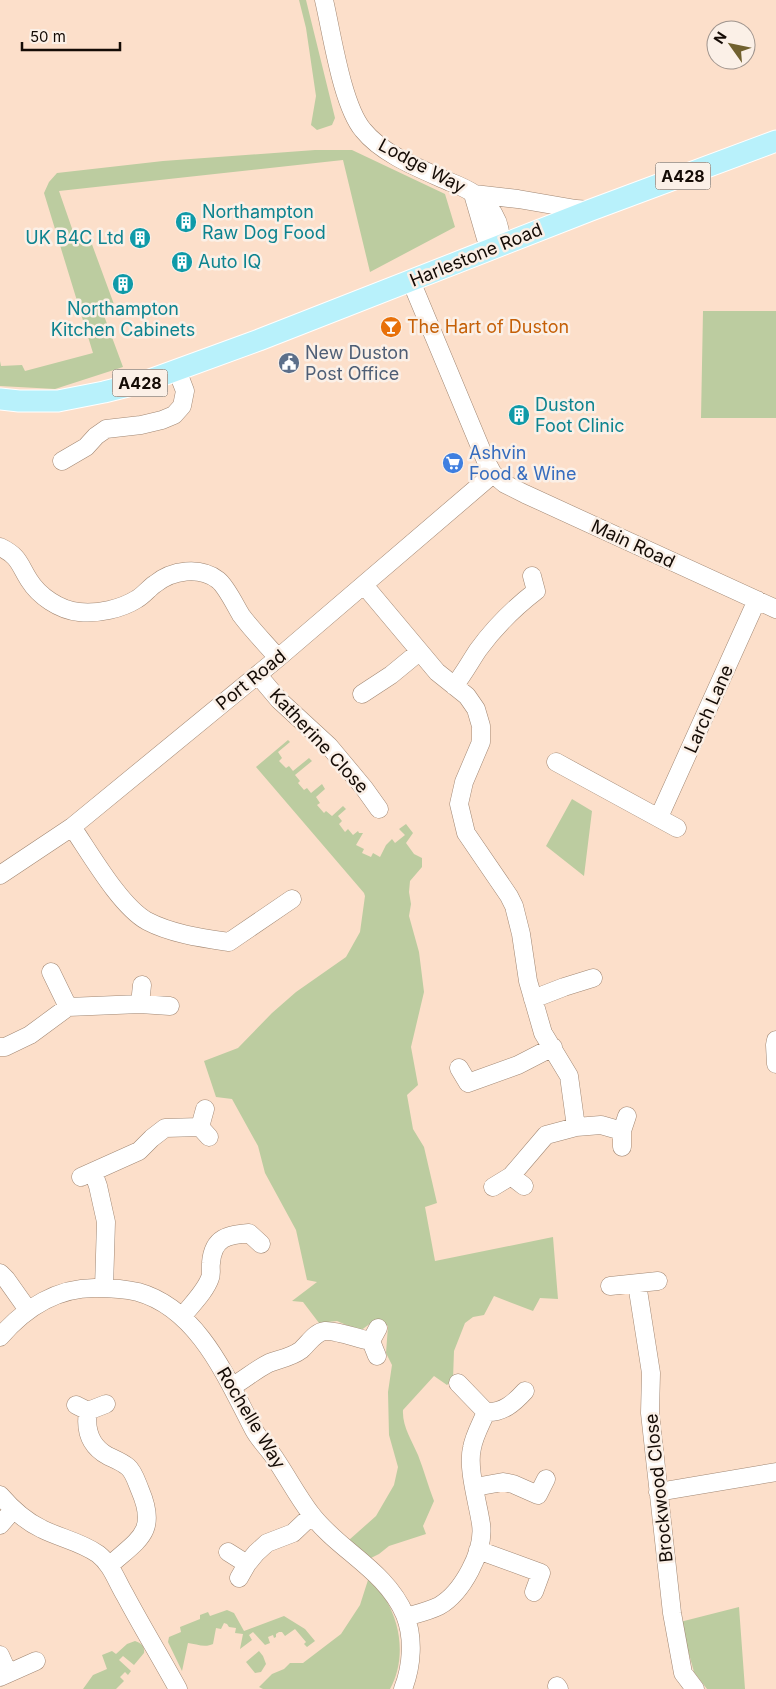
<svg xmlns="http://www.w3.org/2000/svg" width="776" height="1689" font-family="Inter,sans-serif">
  <rect width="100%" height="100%" fill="#fcdfca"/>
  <path fill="#bccca0" d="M299 0H306L335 118 332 125 317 130 311 125 316 96 306 28Z
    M315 150H352L445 194 455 227 370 272 343 160 59 191 77 243 90 239 115 307 103 313 123 367 55 389 0 386V361L1 366 22 365 25 371 93 353 44 193 49 182 57 173 163 161Z
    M703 311H776V418H701Z
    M288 740 290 742 278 752 282 758 279 761 286 768 289 766 293 771 309 758 312 761 295 775 300 781 298 783 304 790 307 788 311 793 322 784 325 789 316 797 320 803 317 805 324 813 326 811 332 816 343 806 346 809 338 816 342 821 339 824 345 832 348 829 353 835 358 831 359 833H363L356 845 364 849 362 853 371 857 373 853 380 857 386 845 392 839 395 843 405 835 399 829 406 824 413 833 406 843 414 854 422 858V867L410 881 409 892 411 904 409 916 419 952 424 992 411 1047 418 1085 407 1095 413 1129 424 1147 437 1203 425 1207 435 1261 553 1237 558 1299 540 1298 533 1311 494 1296 484 1315 473 1317 465 1323 454 1351 453 1379 447 1385 434 1376 403 1410C402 1426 412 1441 418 1455 424 1470 428 1486 434 1501L423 1526 426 1534 389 1546 379 1554 371 1558 349 1540 376 1516 394 1485 398 1467 389 1435 388 1392 392 1365 386 1353 388 1326 375 1320 360 1331 337 1321 319 1323 303 1302 292 1301 317 1282 307 1280 296 1230 265 1173 258 1146 232 1099 216 1097 204 1061 238 1048 272 1013 296 992 346 957 360 932 365 896 364 893 256 767Z
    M572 799 592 811 584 876 546 846Z
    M368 1580C374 1586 382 1593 386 1600 402 1627 405 1662 390 1689H263L259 1687 272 1674 284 1669 290 1663H303L341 1634 360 1605Z
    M739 1607 745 1689H707L694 1672 680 1622Z
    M227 1610 234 1613 244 1631 284 1616 305 1629 315 1641 307 1647 304 1644 306 1642 295 1629 285 1636 282 1632H279L276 1634V1637L274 1638 273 1635 268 1637 270 1643 265 1645 253 1632 249 1635 252 1640 240 1649 243 1634 235 1633 236 1628 229 1627 227 1624 224 1623 221 1629 216 1628 213 1644C205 1648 196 1644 188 1643L182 1671 168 1642 169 1637 181 1632 180 1627 200 1619V1615L208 1612 210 1616Z
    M135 1641C141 1643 145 1646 144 1653L134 1665 123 1656 119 1660 131 1671 128 1675 125 1672 120 1677 124 1681 116 1689H83L93 1675 107 1669 102 1655 112 1651 116 1654 127 1644Z
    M259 1651 263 1656 266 1664 261 1672 255 1673 246 1662Z"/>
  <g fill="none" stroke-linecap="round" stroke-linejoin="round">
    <g stroke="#a18773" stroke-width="19">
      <path id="minor" d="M324 0C332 34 342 105 363 130 383 155 421 169 450 182 463 187 480 195 488 206 497 217 502 231 500 245
        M473 194 489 249
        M474 194 518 199 576 209 591 210
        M411 281 486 461 493 474 505 484 525 494 776 609
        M62 461 86 447 96 436 106 429 141 425 162 420 174 415 182 406 185 391 177 370
        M0 547C19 556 19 564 29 580 39 596 59 610 79 612 98 614 121 609 137 599 144 595 149 588 155 584 172 570 200 566 218 580 226 586 235 605 241 615 252 630 266 644 278 658
        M364 585 437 672 467 696 476 709 481 726V742L464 782 459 804 466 833 509 896 514 906 521 934 528 981 543 1033 569 1076 576 1127 546 1135 511 1176 493 1187
        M258 675 279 700 329 746 364 788 379 809
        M454 686C463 675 470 662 478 650 494 628 514 608 536 591L532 576
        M362 694 391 675 419 652
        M556 762 677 828
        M659 817 757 600
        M72 827C90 853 120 906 147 921 172 934 202 938 229 942L292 899
        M0 875 72 827 278 658 493 474
        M51 972 68 1007
        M533 999 564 987 593 978
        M140 1004 142 985
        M776 1040 775 1045 776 1064
        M0 1047H5L30 1035 68 1007 140 1004 170 1006
        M459 1068 468 1083 518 1065 553 1047
        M205 1109 200 1127 209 1137
        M576 1127 601 1125 622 1131
        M622 1147V1131L627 1116
        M93 1172 98 1186 106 1222 104 1288
        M511 1176 524 1186
        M81 1177 139 1151 152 1138 165 1128 200 1127
        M0 1273 6 1279 28 1310
        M637 1284 651 1373 650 1413 672 1613 683 1673 695 1689
        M610 1286 658 1281
        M182 1317C191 1305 205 1292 210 1278 212 1274 210 1268 211 1263 213 1237 228 1235 249 1233L261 1244
        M0 1337C25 1308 58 1287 97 1288 111 1288 125 1289 138 1292 199 1309 227 1379 254 1430 260 1441 270 1450 276 1460 288 1478 298 1497 311 1514 339 1551 386 1570 405 1615 414 1638 412 1666 403 1689
        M377 1356 371 1341 378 1328
        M458 1383 486 1412C503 1413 514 1403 525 1391
        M233 1386C245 1379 257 1369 269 1363 280 1359 292 1357 301 1350 309 1343 315 1332 325 1331 336 1330 359 1339 371 1341
        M76 1405 88 1411 106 1404
        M88 1411C85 1430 90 1446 108 1456 114 1459 122 1462 128 1467 134 1472 137 1483 140 1490 158 1532 139 1539 110 1565
        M475 1487 503 1482 513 1484 538 1495 546 1479
        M658 1492 776 1472
        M0 1495C12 1509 25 1521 42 1529 60 1538 81 1542 98 1554 112 1565 116 1580 125 1595 142 1627 161 1658 178 1689
        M0 1525 13 1510
        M478 1550 541 1573 534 1592
        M228 1552 247 1564
        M239 1578 247 1564 256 1553 267 1543 293 1533 312 1515
        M406 1617C416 1614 429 1611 439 1606 462 1593 485 1551 481 1524 478 1503 467 1468 472 1448 474 1436 481 1424 486 1412
        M0 1655 8 1673
        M0 1677 36 1661
        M557 1686 559 1689"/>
    </g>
    <g stroke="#fff" stroke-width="23">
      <path id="major" d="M0 399 19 401H58L104 392 144 382 259 340 591 210 776 141"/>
    </g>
    <use href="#minor" stroke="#fff" stroke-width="18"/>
    <use href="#major" stroke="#b8f1fb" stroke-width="21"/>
  </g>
  <defs>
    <g id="building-disc" transform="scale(1.125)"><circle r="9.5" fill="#0f9aa8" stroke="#fbf0e7"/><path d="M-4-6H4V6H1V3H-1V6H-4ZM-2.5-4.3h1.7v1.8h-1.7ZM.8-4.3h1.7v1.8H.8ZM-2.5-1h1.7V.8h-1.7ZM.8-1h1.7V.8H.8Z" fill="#fff"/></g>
    <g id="bar-disc" transform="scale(1.125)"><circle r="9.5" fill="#e8710a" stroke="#fbf0e7"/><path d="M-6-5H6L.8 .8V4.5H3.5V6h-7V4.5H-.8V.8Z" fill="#fff"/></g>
    <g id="civic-disc" transform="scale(1.125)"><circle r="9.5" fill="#5c6f8a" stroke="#fbf0e7"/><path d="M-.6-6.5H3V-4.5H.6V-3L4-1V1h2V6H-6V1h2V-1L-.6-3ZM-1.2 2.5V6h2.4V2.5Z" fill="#fff"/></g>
    <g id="supermarket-disc" transform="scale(1.125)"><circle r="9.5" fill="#3f7fe0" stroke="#fbf0e7"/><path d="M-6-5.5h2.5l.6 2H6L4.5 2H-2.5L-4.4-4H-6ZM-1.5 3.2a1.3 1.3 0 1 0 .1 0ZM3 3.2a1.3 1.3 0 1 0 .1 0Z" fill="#fff"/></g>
  </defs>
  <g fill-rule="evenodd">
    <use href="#building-disc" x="186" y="222"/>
    <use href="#building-disc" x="140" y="238"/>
    <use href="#building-disc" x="182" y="262"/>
    <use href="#building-disc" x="123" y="284"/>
    <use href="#bar-disc" x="391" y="327"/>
    <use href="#civic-disc" x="289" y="363"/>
    <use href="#building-disc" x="519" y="415"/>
    <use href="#supermarket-disc" x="453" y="463"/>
  </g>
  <g text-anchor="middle" stroke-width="5" stroke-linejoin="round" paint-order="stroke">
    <g fill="#fbf0e7" stroke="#595049" stroke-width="1">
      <rect x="655.5" y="162.5" width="55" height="27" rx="4"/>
      <rect x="112.5" y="369.5" width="55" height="27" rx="4"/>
    </g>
    <g font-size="16" font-weight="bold" fill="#140b05">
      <text x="683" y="182">A428</text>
      <text x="140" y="389">A428</text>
    </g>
    <g font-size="18" fill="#140b05" stroke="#fbf0e7">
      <text transform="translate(422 166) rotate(28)" y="6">Lodge Way</text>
      <text transform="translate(476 255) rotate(-22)" y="6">Harlestone Road</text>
      <text transform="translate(633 544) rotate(25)" y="6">Main Road</text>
      <text transform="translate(251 680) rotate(-39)" y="6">Port Road</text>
      <text transform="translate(709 709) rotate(-66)" y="6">Larch Lane</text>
      <text transform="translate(319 741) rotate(47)" y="6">Katherine Close</text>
      <text transform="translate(251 1418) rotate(59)" y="6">Rochelle Way</text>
      <text transform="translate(659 1488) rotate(-96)" y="6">Brockwood Close</text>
    </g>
    <g font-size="18" fill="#0d838f" stroke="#fbf0e7" text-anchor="start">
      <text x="202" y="218">Northampton<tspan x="202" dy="21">Raw Dog Food</tspan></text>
      <text x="124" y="244" text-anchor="end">UK B4C Ltd</text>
      <text x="198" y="268">Auto IQ</text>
      <text x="123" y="315" text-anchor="middle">Northampton<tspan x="123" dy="21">Kitchen Cabinets</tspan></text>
      <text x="535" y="411">Duston<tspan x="535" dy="21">Foot Clinic</tspan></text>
    </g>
    <g font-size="18" fill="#c56008" stroke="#fbf0e7" text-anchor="start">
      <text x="407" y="333">The Hart of Duston</text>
    </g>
    <g font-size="18" fill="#4e5e75" stroke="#fbf0e7" text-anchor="start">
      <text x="305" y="359">New Duston<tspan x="305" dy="21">Post Office</tspan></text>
    </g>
    <g font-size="18" fill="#366cbe" stroke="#fbf0e7" text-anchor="start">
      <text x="469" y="459">Ashvin<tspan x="469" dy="21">Food &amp; Wine</tspan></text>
    </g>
  </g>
  <g transform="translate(731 45) rotate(303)"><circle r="24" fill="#fbf0e7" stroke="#9f948d"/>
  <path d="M0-4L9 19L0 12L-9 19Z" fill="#71612f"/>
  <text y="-8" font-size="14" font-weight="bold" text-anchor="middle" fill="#140b05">N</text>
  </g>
  <path d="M22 42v8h98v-8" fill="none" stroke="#140b05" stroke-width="2.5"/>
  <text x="30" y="42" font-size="15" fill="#140b05" stroke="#fbf0e7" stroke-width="4" paint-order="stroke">50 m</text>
</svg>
